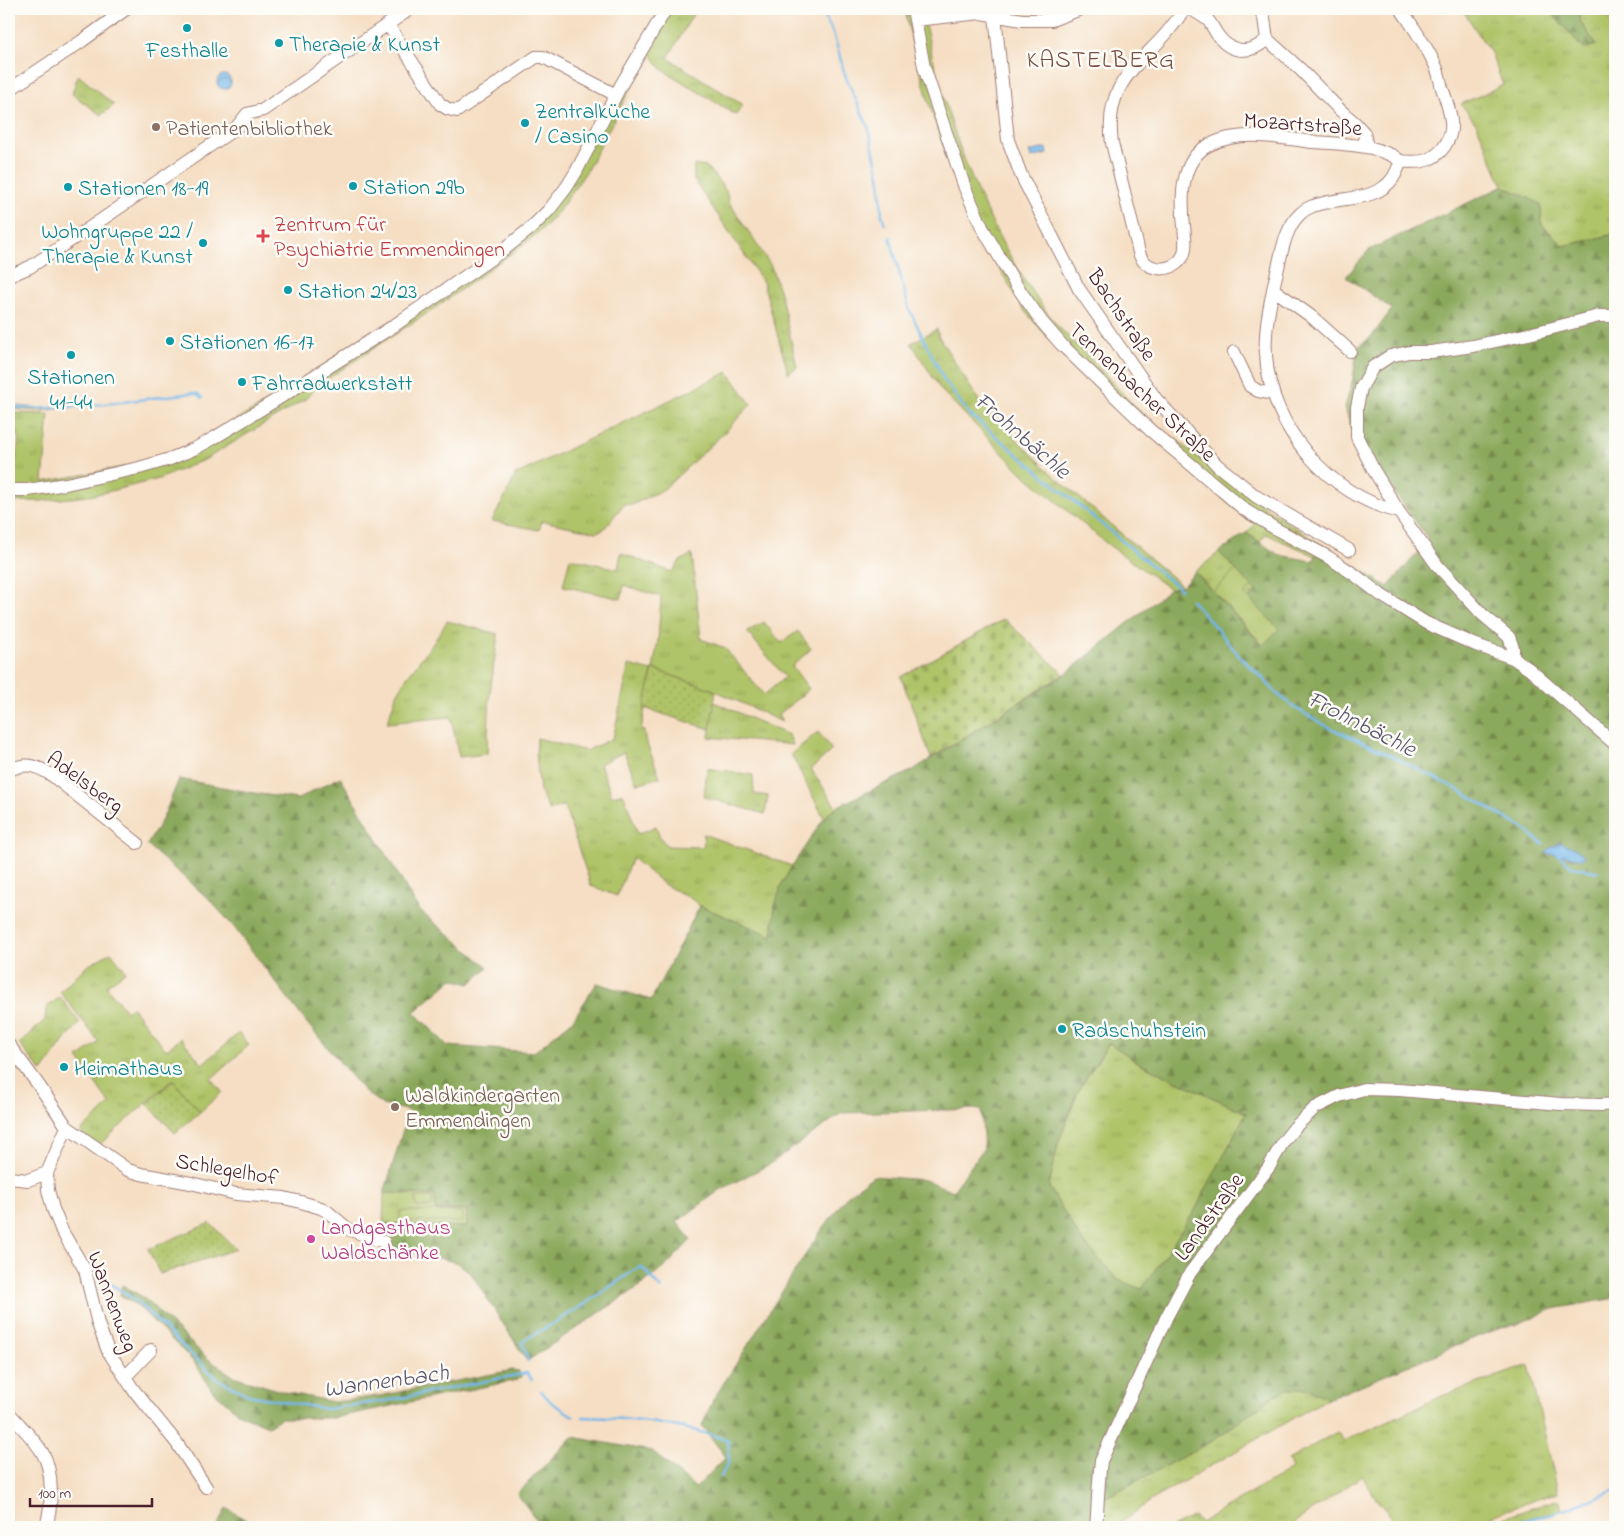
<svg xmlns="http://www.w3.org/2000/svg" width="1624" height="1536" font-family="'Indie Flower',sans-serif">
  <defs>
    <pattern id="grass-tufts" width="24" height="20" patternUnits="userSpaceOnUse" patternTransform="scale(1.25)"><rect width="24" height="20" fill="#afc367"/><path d="M3 7l-1-3M5 7V3M7 7l1-3M15 17l-1-3M17 17v-4M19 17l1-3" fill="none" stroke="#98a75a"/></pattern>
    <pattern id="forest-firs" width="22" height="20" patternUnits="userSpaceOnUse" patternTransform="scale(1.25)"><rect width="22" height="20" fill="#8ba95c"/><path d="M5 1l3.5 6h-7zM16 11l3.5 6h-7z" fill="#74894c"/></pattern>
    <pattern id="wetland-marsh" width="20" height="14" patternUnits="userSpaceOnUse" patternTransform="scale(1.25)"><rect width="20" height="14" fill="#afc367"/><path d="M1 5h8M5 5V1M11 12h8M15 12V8" fill="none" stroke="#98a75a"/></pattern>
    <pattern id="cemetery-stones" width="16" height="16" patternUnits="userSpaceOnUse" patternTransform="scale(1.25)"><rect width="16" height="16" fill="#afc367"/><path d="M2 7V4a2 2 0 0 1 4 0v3zM10 15v-3a2 2 0 0 1 4 0v3z" fill="#98a75a"/></pattern>
    <pattern id="garden-dots" width="8" height="8" patternUnits="userSpaceOnUse" patternTransform="scale(1.25)"><rect width="8" height="8" fill="#afc367"/><path d="M2 2h.1M6 6h.1" fill="none" stroke="#98a75a" stroke-width="1.8" stroke-linecap="round"/></pattern>
    <pattern id="water-waves" width="16" height="10" patternUnits="userSpaceOnUse" patternTransform="scale(1.25)"><rect width="16" height="10" fill="#74b8ea"/><path d="M0 5q4-4 8 0t8 0" fill="none" stroke="#6195be"/></pattern>
  </defs>
  <rect width="100%" height="100%" fill="#fdfcf7"/>
  <filter id="ink" filterUnits="userSpaceOnUse"><feTurbulence type="fractalNoise" baseFrequency=".02" numOctaves="2"/><feDisplacementMap in="SourceGraphic" scale="10" xChannelSelector="R" yChannelSelector="G"/><feConvolveMatrix kernelMatrix="1 2 1 2 8 2 1 2 1" color-interpolation-filters="sRGB"/></filter>
  <filter id="wash" filterUnits="userSpaceOnUse"><feTurbulence type="fractalNoise" baseFrequency=".0096" numOctaves="4" result="noise"/><feDisplacementMap in="SourceGraphic" scale="20" xChannelSelector="R" yChannelSelector="G"/><feGaussianBlur stdDeviation="1.12" result="paint"/><feColorMatrix in="noise" values="0 0 0 0 0 0 0 0 0 0 0 0 0 0 0 0 0 1.4 0 .05"/><feComposite in="paint" operator="in"/></filter>
  <g filter="url(#wash)">
    <rect width="100%" height="100%" fill="#f5dec3"/>
    <path fill="url(#grass-tufts)" stroke="#7c7149" d="M662 9H696L668 58 743 105 736 115 663 70 658 65 650 52 586 172 558 212 544 227 526 243 435 308 318 385 307 398 206 459 159 479 90 496 41 501 9 502V471L14 468 15 464C17 450 24 431 9 423V413L49 414 43 482 135 465 193 445 278 396 500 250 565 185Z
      M905 9H922C943 117 982 226 1048 314 1060 330 1076 344 1090 358 1107 377 1124 396 1142 413 1155 425 1170 435 1184 446 1228 482 1274 514 1322 545L1316 556 1266 534 1260 542 1246 533 1255 524 1243 516 1120 408 1069 361 1022 308 979 232 946 154 930 107 908 25Z
      M1462 9H1548L1584 49 1596 45 1580 21 1577 9H1615V234L1564 246 1542 225 1540 204 1503 186 1476 123 1461 104 1503 85 1491 53Z
      M78 75 114 105 101 115 72 94Z
      M694 165 707 167 726 190 729 202 771 266 781 296 797 367 788 373 763 282 694 180Z
      M937 329 939 337 981 404 1051 473 1182 586 1170 589 1106 543 1022 473 941 390 911 343Z
      M728 372 751 404 727 430 664 489 632 505 624 504 603 530 596 532 542 521 539 530 492 521 508 491 515 475Z
      M1219 552 1257 591 1249 599 1279 629 1263 645 1195 572Z
      M621 553 672 572 680 561 692 554 701 639 725 648 764 695 785 677 747 632 764 622 781 643 798 631 811 649 792 666 809 689 778 715 782 722 716 691 653 669 658 641 661 597 624 585 621 599 563 586 570 558 618 569Z
      M447 621 498 634 490 693 487 754 459 757 451 717 387 723 396 696 407 677 434 642Z
      M629 665 652 671 641 730 644 731 645 739 660 777 637 784 624 752 600 764 612 796 623 793 638 834 656 826 660 837 667 846 704 847 703 834 792 866 782 884 775 905 772 936 700 906 690 898 665 885 632 858 617 896 591 886 564 805 549 811 540 791 536 754 537 738 586 751 613 738Z
      M714 702 789 735 793 745 709 737Z
      M818 732 832 750 811 769 836 807 824 818 791 754Z
      M707 768 753 775 754 794 768 796 765 814 704 797Z
      M111 952 126 971 106 986 126 1011 132 1007 166 1050 181 1038 202 1064 239 1033 249 1045 211 1079 222 1092 200 1112 172 1080 98 1146 80 1132 110 1104 78 1058 99 1042 60 992 84 968Z
      M60 997 80 1023 66 1038 42 1072 19 1044 45 1020 46 1008Z
      M1109 1043 1141 1064 1246 1113 1194 1212 1142 1290 1118 1280 1080 1238 1049 1187 1058 1144 1079 1089Z
      M384 1193 435 1195V1210H467V1227L383 1223Z
      M1529 1365 1558 1492 1515 1507 1466 1527H1399L1377 1500 1362 1476 1288 1527H1171L1194 1516 1200 1523 1292 1469 1288 1460 1337 1432 1344 1441 1442 1396Z
      M1302 1388 1317 1393 1328 1399 1323 1401 1155 1498 1114 1527H1096L1099 1501 1214 1440 1275 1395 1288 1389Z
      M1559 1499 1562 1510 1518 1522 1506 1527H1482L1517 1513Z"/>
    <path fill="url(#forest-firs)" stroke="#6a6444" fill-rule="evenodd" d="M1548 9H1577L1580 21 1596 45 1584 49Z
      M1503 186 1541 204 1542 225 1564 246 1615 234V1298L1553 1309 1515 1325 1501 1327 1328 1399 1317 1393 1303 1388 1288 1389 1275 1395 1214 1440 1099 1501 1096 1527H542L517 1494 572 1437 652 1451 696 1488 726 1457 702 1426 713 1400 818 1235 848 1195 873 1176 925 1180 953 1191 984 1148 981 1109 842 1113 770 1164 720 1190 677 1222 691 1240 666 1266 637 1288 527 1361 470 1272 458 1263 383 1244V1223L467 1227V1210H435V1195L384 1193 404 1127 410 1111 383 1105 366 1093 306 1022 233 926 209 899 147 845 163 818 179 779 260 794 298 799 340 777 420 911 488 967 470 984 453 979 414 1012 448 1046 534 1052 572 1021 597 983 651 1000 700 906 772 936 775 905 782 884 792 866 824 818 836 807 913 770 1064 675 1170 589 1182 586 1195 572 1262 645 1279 629 1249 599 1256 591 1219 552 1246 533 1279 555 1313 561 1322 545 1388 587 1429 540 1355 439 1345 407 1353 379 1357 348 1372 336 1392 309 1346 277 1369 250ZM1109 1043 1141 1064 1246 1113 1194 1212 1142 1289 1118 1280 1080 1238 1049 1187 1058 1144 1079 1089Z
      M122 1285 143 1297 208 1359 233 1376 284 1392 334 1402 379 1396 513 1370 519 1371 521 1377 517 1380 333 1418H281L268 1426 239 1414 212 1390 195 1363 138 1306 120 1295Z
      M226 1508 258 1527H217Z"/>
    <path fill="url(#wetland-marsh)" stroke="#7c7149" d="M9 405 39 408 83 406 39 411 9 409Z"/>
    <path fill="url(#cemetery-stones)" stroke="#7c7149" d="M1004 619 1064 674 931 758 901 677Z"/>
    <path fill="url(#garden-dots)" stroke="#7c7149" d="M653 669 716 691 710 729 644 708Z
      M173 1080 200 1112 175 1133 147 1104Z
      M210 1223 236 1249 160 1274 148 1249Z"/>
    <path fill="#afc367" stroke="#7c7149" d="M1236 570 1252 587 1244 594 1279 629 1263 645 1213 591Z
      M416 1197H432V1207H416Z
      M400 1211 463 1212V1222L400 1221Z"/>
    <path fill="url(#water-waves)" stroke="#5f6c8a" d="M217 82a7 7 0 1 1 14 0a7 7 0 1 1-14 0Z
      M1046 148 1047 154 1031 158 1029 152Z
      M1560 842 1572 847 1585 855 1583 859 1545 853 1549 849Z"/>
    <g fill="none" stroke-linecap="round" stroke-linejoin="round">
      <path stroke="#74b8ea" stroke-width="2.5" d="M822 9 834 36 845 75 869 129 880 181 882 215 885 224
        M890 237 909 309 944 380 969 414 1180 589
        M9 407C70 412 132 400 192 393L198 394 202 398
        M1191 600 1217 629 1243 660 1263 678 1276 693 1295 708 1328 727 1382 751 1457 789 1524 829 1543 844
        M1557 854 1572 866 1598 872
        M1612 876 1615 877
        M104 1279 136 1301 216 1378 248 1395 326 1409 391 1400 527 1373 532 1380
        M528 1361 522 1342 582 1306 639 1267 643 1268 661 1289
        M541 1391 552 1403 573 1416
        M583 1417C632 1418 680 1424 728 1440L729 1461 721 1477
        M1506 1527 1518 1522 1567 1509 1615 1490"/>
    </g>
  </g>
  <g filter="url(#ink)">
    <g fill="none" stroke-linecap="round" stroke-linejoin="round">
      <g stroke="#a07e77" stroke-width="14">
        <path id="minor" d="M913 9 924 67 938 109 965 188 982 227 1016 285 1042 322 1061 344 1150 430 1245 510 1276 529 1328 557 1355 575 1381 595 1426 623 1476 645 1513 658 1529 669 1615 744
          M992 9 995 15 1008 140 1021 175 1079 289 1156 399 1217 465 1257 497 1349 550
          M1184 9C1153 62 1102 71 1112 143L1137 244C1138 249 1139 255 1142 259 1152 273 1175 271 1183 256 1187 247 1185 236 1184 226 1181 198 1180 160 1209 145 1240 129 1280 138 1313 142 1331 143 1349 144 1366 147 1374 148 1384 152 1391 155 1394 156 1397 159 1401 161 1406 162 1418 162 1423 161 1441 157 1453 139 1451 121 1450 110 1446 99 1442 88 1440 81 1439 73 1436 67 1427 46 1413 27 1401 9
          M1191 9C1196 12 1203 16 1208 20 1212 25 1215 32 1219 37 1232 54 1252 54 1267 39L1264 18 1260 9
          M915 20 981 13 1022 20H1052L1081 9
          M388 25 440 104 448 109 457 111 536 57H543L616 95
          M1267 39 1300 69 1340 110 1355 123 1364 133 1367 147
          M9 90 82 41 126 9
          M9 276 30 267 82 233 236 128 247 114 263 110 410 9
          M1273 289 1312 317 1350 351
          M1234 352 1250 386 1258 391 1272 394
          M9 490H28L66 484 139 468 170 459 196 448 214 438 281 397 392 327 502 251 531 228 549 210 566 188 576 172 621 85 666 9
          M1399 512C1329 495 1270 428 1266 355 1264 330 1270 305 1275 280 1281 259 1283 230 1300 214 1307 207 1315 205 1324 203 1347 197 1378 200 1393 178 1396 173 1399 166 1401 161
          M1513 658V648L1509 637 1482 614 1437 565 1399 512 1373 469 1357 437V407L1361 388 1373 367 1390 356 1409 352H1431L1473 346 1533 333 1599 316H1615
          M9 770C27 762 36 765 53 776L137 843
          M9 1045 40 1087 67 1127 128 1170 141 1174 191 1183 236 1194 284 1198 301 1202 321 1208 328 1212 348 1229 384 1242
          M67 1127 47 1173 48 1190 53 1209 62 1231 85 1270 98 1324 108 1351 133 1389 176 1442 206 1487
          M9 1178 28 1180 47 1173
          M125 1377 151 1350
          M9 1413C20 1426 33 1437 42 1452 54 1471 52 1506 46 1527
          M1096 1527C1098 1505 1098 1483 1101 1461L1167 1316 1190 1273 1269 1167 1283 1142 1295 1127 1315 1108 1339 1096 1364 1089 1400 1090 1561 1104 1601 1105 1615 1104"/>
      </g>
      <use href="#minor" stroke="#fff" stroke-width="12"/>
    </g>
  </g>
  <g fill="#0f9aa8" stroke="#fdfcf7" stroke-width="2">
    <circle cx="187" cy="28" r="5"/>
    <circle cx="279" cy="43" r="5"/>
    <circle cx="525" cy="123" r="5"/>
    <circle cx="353" cy="186" r="5"/>
    <circle cx="68" cy="187" r="5"/>
    <circle cx="203" cy="243" r="5"/>
    <circle cx="288" cy="290" r="5"/>
    <circle cx="170" cy="341" r="5"/>
    <circle cx="71" cy="355" r="5"/>
    <circle cx="242" cy="382" r="5"/>
    <circle cx="1062" cy="1029" r="5"/>
    <circle cx="64" cy="1067" r="5"/>
  </g>
  <g fill="#8d6e63" stroke="#fdfcf7" stroke-width="2">
    <circle cx="156" cy="127" r="5"/>
    <circle cx="395" cy="1107" r="5"/>
  </g>
  <path fill="#e0444e" stroke="#fdfcf7" stroke-width="2" d="M260.5 228.5h5v5h5v5h-5v5h-5v-5h-5v-5h5z"/>
  <circle fill="#d1479c" stroke="#fdfcf7" stroke-width="2" cx="311" cy="1239" r="5"/>
  <g text-anchor="middle" stroke-width="5" stroke-linejoin="round" paint-order="stroke">
    <g font-size="22" fill="#0d838f" stroke="#fdfcf7" text-anchor="start">
      <text x="289" y="51">Therapie &amp; Kunst</text>
      <text x="187" y="57" text-anchor="middle">Festhalle</text>
      <text x="535" y="118">Zentralküche<tspan x="535" dy="25">/ Casino</tspan></text>
      <text x="363" y="194">Station 29b</text>
      <text x="78" y="195">Stationen 18-19</text>
      <text x="193" y="238" text-anchor="end">Wohngruppe 22 /<tspan x="193" dy="25">Therapie &amp; Kunst</tspan></text>
      <text x="298" y="298">Station 24/23</text>
      <text x="180" y="349">Stationen 16-17</text>
      <text x="71" y="384" text-anchor="middle">Stationen<tspan x="71" dy="25">41-44</tspan></text>
      <text x="252" y="390">Fahrradwerkstatt</text>
      <text x="1072" y="1037">Radschuhstein</text>
      <text x="74" y="1075">Heimathaus</text>
    </g>
    <g font-size="22" fill="#4a1f2b" stroke="#fdfcf7">
      <text transform="translate(1303 123) rotate(4)" y="8">Mozartstraße</text>
      <text transform="translate(1123 314) rotate(56)" y="8">Bachstraße</text>
      <text transform="translate(1143 391) rotate(43)" y="8">Tennenbacher Straße</text>
      <text transform="translate(86 781) rotate(36)" y="8">Adelsberg</text>
      <text transform="translate(227 1168) rotate(10)" y="8">Schlegelhof</text>
      <text transform="translate(1208 1216) rotate(-54)" y="8">Landstraße</text>
      <text transform="translate(114 1301) rotate(69)" y="8">Wannenweg</text>
    </g>
    <g font-size="22" fill="#785e54" stroke="#fdfcf7" text-anchor="start">
      <text x="166" y="135">Patientenbibliothek</text>
      <text x="405" y="1102">Waldkindergarten<tspan x="405" dy="25">Emmendingen</tspan></text>
    </g>
    <g font-size="22" fill="#be3a42" stroke="#fdfcf7" text-anchor="start">
      <text x="274" y="231">Zentrum für<tspan x="274" dy="25">Psychiatrie Emmendingen</tspan></text>
    </g>
    <g font-size="22" fill="#b23c85" stroke="#fdfcf7" text-anchor="start">
      <text x="321" y="1234">Landgasthaus<tspan x="321" dy="25">Waldschänke</tspan></text>
    </g>
    <g font-size="24" letter-spacing="1" fill="#7a4d41" stroke="#fdfcf7">
      <text x="1101" y="67">KASTELBERG</text>
    </g>
    <g font-size="24" font-style="italic" fill="#59556e" stroke="#fdfcf7">
      <text transform="translate(1023 435) rotate(41)" y="8">Frohnbächle</text>
      <text transform="translate(1362 723) rotate(27)" y="8">Frohnbächle</text>
      <text transform="translate(386 1380) rotate(-8)" y="8">Wannenbach</text>
    </g>
  </g>
  <rect width="1624" height="1536" fill="none" stroke="#fdfcf7" stroke-width="30"/>
  <path d="M30 1498v8h122v-8" fill="none" stroke="#4a1f2b" stroke-width="2.5"/>
  <text x="38" y="1498" font-size="15" fill="#4a1f2b" stroke="#fdfcf7" stroke-width="4" paint-order="stroke">100 m</text>
</svg>
